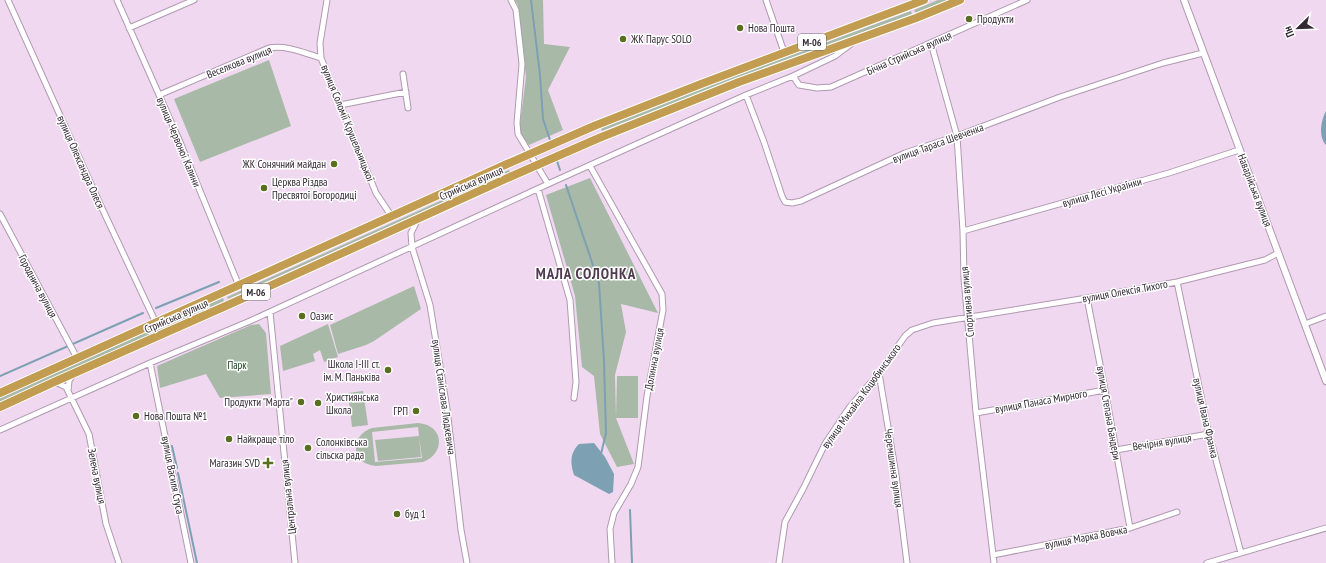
<svg xmlns="http://www.w3.org/2000/svg" width="1326" height="563" font-family="'PT Sans Narrow',sans-serif">
  <rect width="100%" height="100%" fill="#f0d8f1"/>
  <path fill="#a8b9a8" fill-rule="evenodd" d="M515 0H543L544 44 570 47 548 90 563 130 529 145 519 132 526 77 518 5Z
    M938 0H949L916 13 914 10Z
    M911 11 912 14 695 95 602 131 601 128 694 91Z
    M269 60 291 126 200 162 174 99Z
    M509 170 510 172 228 299 227 297Z
    M590 178 658 313 621 304 626 332 615 375 616 417 617 376H638V418H616L634 464 617 467 600 434 594 376 582 367 575 296 546 195Z
    M414 286 421 309 374 341 366 345 338 354 330 325Z
    M223 298 224 301 0 402V398Z
    M259 324 266 333 271 394 220 398 206 374 160 388 157 366 251 325Z
    M328 324 338 357 324 362 320 350 313 354 315 361 283 371 280 346Z
    M363 391 368 425 352 427 348 393Z
    M418 423C444 425 446 453 423 462L376 466C351 464 349 436 372 428ZM418 427 419 436 375 440 378 461 421 457 419 437 422 458 375 462 372 432Z"/>
  <path fill="#7da0b3" d="M1326 111V145C1318 137 1321 120 1326 111Z
    M594 443 605 457 614 474 613 492 609 494 574 475C570 463 570 453 579 444Z"/>
  <g fill="none" stroke-linecap="round" stroke-linejoin="round">
    <path stroke="#7da0b3" stroke-width="2" d="M531 0 540 75 543 119 551 143
      M556 158 560 170
      M566 185 599 283 604 361 606 433 601 454
      M156 308 219 282
      M0 376 143 313
      M172 446 177 468
      M178 473 197 563
      M630 510 632 563"/>
    <g stroke="#b099b1" stroke-width="7">
      <path id="minor" d="M8 0 100 204 156 323
        M117 0 180 142 239 286
        M327 0 320 43 321 58 376 193 392 217
        M511 0 516 10 522 64 517 123 518 134 548 184
        M766 0 784 52
        M129 28 194 0
        M931 43 957 136 963 231 964 278 976 413 994 563
        M403 74 408 108
        M793 76 799 85 817 88 831 87 1027 0
        M159 95 269 48C287 45 304 53 321 58
        M746 95 764 142 782 196 785 202 792 203 801 201 905 153 957 136 1060 97 1163 63 1203 53
        M340 105 406 92
        M590 166 662 294 663 310 647 396 638 467 631 484 614 513 610 529 612 563
        M538 189 570 300 576 382 574 398
        M0 214 77 358
        M418 219 411 233 412 247 430 305 447 409 461 530 467 563
        M963 231 1169 173 1239 150
        M1177 282 1209 434 1241 553
        M1087 298 1105 390 1130 528
        M270 312 295 563
        M1305 324 1326 316
        M150 363 191 563
        M879 373 896 475 907 563
        M55 382 66 387 89 434 106 524 119 563
        M68 391 69 381 73 374
        M976 413 1105 390
        M0 430 150 363 250 321 548 184 746 95 793 76 835 56 851 44
        M1116 450 1209 434
        M993 555 1130 528 1177 512
        M779 563 785 522 803 489 825 444 849 408 879 373 905 336 912 330 933 323 1087 298 1177 282 1265 260 1278 253
        M1207 563 1326 528"/>
    </g>
    <g stroke="#b099b1" stroke-width="8">
      <path id="tertiary" d="M1184 0 1326 381"/>
    </g>
    <g stroke="#fff" stroke-width="10">
      <path id="trunk" d="M594 126 701 84 924 0
        M599 138 739 82 916 18 960 0
        M0 393 507 164
        M0 407 54 382 228 305 512 176"/>
    </g>
    <use href="#minor" stroke="#fff" stroke-width="5"/>
    <use href="#tertiary" stroke="#fff" stroke-width="6"/>
    <use href="#trunk" stroke="#c29c50" stroke-width="8"/>
    <g stroke="#fff" stroke-width="10" stroke-linecap="butt">
      <path id="trunk-bridge" d="M507 164 594 126
        M512 176 599 138"/>
    </g>
    <use href="#trunk-bridge" stroke="#c29c50" stroke-width="8"/>
  </g>
  <g fill="#596f1f" stroke="#fff" stroke-width="1.5">
    <circle cx="969" cy="19" r="4"/>
    <circle cx="740" cy="28" r="4"/>
    <circle cx="623" cy="39" r="4"/>
    <circle cx="334" cy="164" r="4"/>
    <circle cx="264" cy="188" r="4"/>
    <circle cx="302" cy="316" r="4"/>
    <circle cx="388" cy="370" r="4"/>
    <circle cx="301" cy="402" r="4"/>
    <circle cx="318" cy="403" r="4"/>
    <circle cx="416" cy="411" r="4"/>
    <circle cx="136" cy="416" r="4"/>
    <circle cx="229" cy="439" r="4"/>
    <circle cx="308" cy="448" r="4"/>
    <path d="M266 457h4v4h4v4h-4v4h-4v-4h-4v-4h4z"/>
    <circle cx="397" cy="514" r="4"/>
  </g>
  <g text-anchor="middle" stroke-width="3" stroke-linejoin="round" paint-order="stroke">
    <g fill="#fff" stroke="#706970" stroke-width="1">
      <rect x="798" y="34" width="28" height="16" rx="3"/>
      <rect x="242" y="284" width="28" height="16" rx="3"/>
    </g>
    <g font-size="10" font-weight="bold" fill="#322933">
      <text x="812" y="46">М-06</text>
      <text x="256" y="296">М-06</text>
    </g>
    <g font-size="11" fill="#322933" stroke="#fff" text-anchor="start">
      <text x="977" y="23">Продукти</text>
      <text x="748" y="32">Нова Пошта</text>
      <text x="631" y="43">ЖК Парус SOLO</text>
      <text x="326" y="168" text-anchor="end">ЖК Сонячний майдан</text>
      <text x="272" y="186">Церква Різдва<tspan x="272" dy="13">Пресвятої Богородиці</tspan></text>
      <text x="310" y="320">Оазис</text>
      <text x="380" y="368" text-anchor="end">Школа І-ІІІ ст.<tspan x="380" dy="13">ім. М. Паньківа</tspan></text>
      <text x="326" y="401">Християнська<tspan x="326" dy="13">Школа</tspan></text>
      <text x="293" y="406" text-anchor="end">Продукти "Марта"</text>
      <text x="408" y="415" text-anchor="end">ГРП</text>
      <text x="144" y="420">Нова Пошта №1</text>
      <text x="237" y="443">Найкраще тіло</text>
      <text x="316" y="446">Солонківська<tspan x="316" dy="13">сільска рада</tspan></text>
      <text x="260" y="467" text-anchor="end">Магазин SVD</text>
      <text x="405" y="518">буд 1</text>
    </g>
    <g font-size="11" fill="#322933" stroke="#fff">
      <text transform="translate(909 53) rotate(-24)" y="4">Бічна Стрийська вулиця</text>
      <text transform="translate(239 62) rotate(-22)" y="4">Веселкова вулиця</text>
      <text transform="translate(348 123) rotate(68)" y="4">вулиця Соломії Крушельницької</text>
      <text transform="translate(179 142) rotate(67)" y="4">вулиця Червоної Калини</text>
      <text transform="translate(938 143) rotate(-20)" y="4">вулиця Тараса Шевченка</text>
      <text transform="translate(81 162) rotate(66)" y="4">вулиця Олександра Олеся</text>
      <text transform="translate(471 183) rotate(-24)" y="4">Стрийська вулиця</text>
      <text transform="translate(1255 190) rotate(69)" y="4">Наварійська вулиця</text>
      <text transform="translate(1102 192) rotate(-16)" y="4">вулиця Лесі Українки</text>
      <text transform="translate(38 286) rotate(62)" y="4">Городнича вулиця</text>
      <text transform="translate(1125 291) rotate(-10)" y="4">вулиця Олексія Тихого</text>
      <text transform="translate(967 302) rotate(-95)" y="4">Спортивна вулиця</text>
      <text transform="translate(176 316) rotate(-24)" y="4">Стрийська вулиця</text>
      <text transform="translate(654 359) rotate(-79)" y="4">Долинна вулиця</text>
      <text transform="translate(861 396) rotate(-54)" y="4">вулиця Михайла Коцюбинського</text>
      <text transform="translate(444 397) rotate(82)" y="4">вулиця Станіслава Людкевича</text>
      <text transform="translate(1041 401) rotate(-10)" y="4">вулиця Панаса Мирного</text>
      <text transform="translate(1109 413) rotate(80)" y="4">вулиця Степана Бандери</text>
      <text transform="translate(1206 418) rotate(77)" y="4">вулиця Івана Франка</text>
      <text transform="translate(1162 442) rotate(-9)" y="4">Вечірня вулиця</text>
      <text transform="translate(894 468) rotate(82)" y="4">Черемшинна вулиця</text>
      <text transform="translate(173 475) rotate(79)" y="4">вулиця Василя Стуса</text>
      <text transform="translate(97 476) rotate(79)" y="4">Зелена вулиця</text>
      <text transform="translate(288 497) rotate(-96)" y="4">Центральна вулиця</text>
      <text transform="translate(1086 537) rotate(-11)" y="4">вулиця Марка Вовчка</text>
    </g>
    <g font-size="11" fill="#113a15" stroke="#fff">
      <text x="237" y="369">Парк</text>
    </g>
    <g font-size="15" font-weight="bold" letter-spacing="1" fill="#4f3c50" stroke="#fff">
      <text x="586" y="279">МАЛА СОЛОНКА</text>
    </g>
  </g>
  <g transform="translate(1298 28) rotate(247)" stroke="#ffffff" stroke-width="3" paint-order="stroke">
  <path d="M0-3L7 15L0 10L-7 15Z" fill="#322933"/>
  <text y="-6" font-size="11" font-weight="bold" text-anchor="middle" fill="#322933">Пн</text>
  </g>
</svg>
